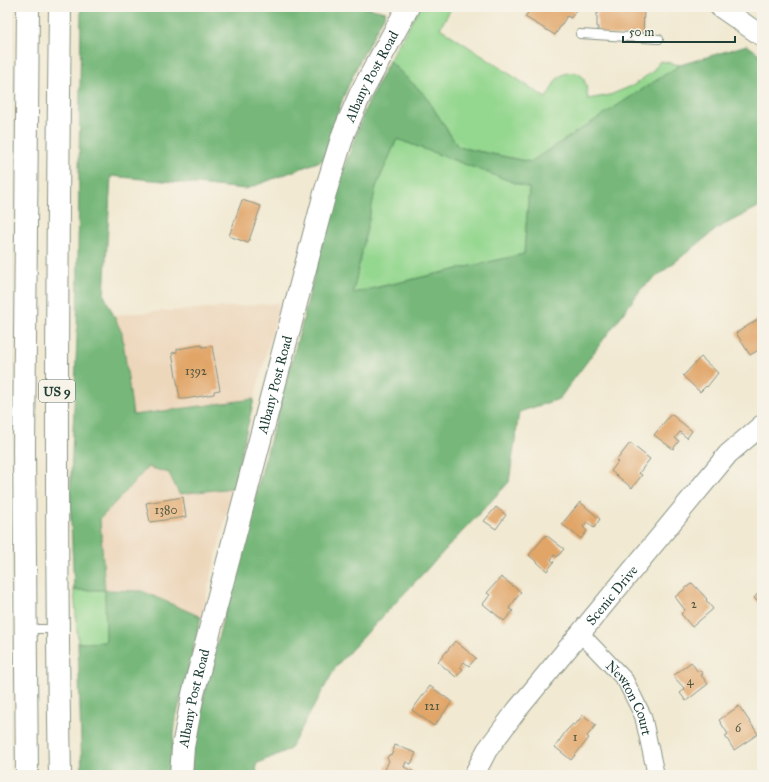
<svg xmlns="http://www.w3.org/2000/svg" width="769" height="782" font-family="'IM FELL Great Primer',serif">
  <rect width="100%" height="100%" fill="#f7f3e8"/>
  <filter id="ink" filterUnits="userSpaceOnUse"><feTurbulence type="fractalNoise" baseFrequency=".025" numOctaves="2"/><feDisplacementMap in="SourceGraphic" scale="8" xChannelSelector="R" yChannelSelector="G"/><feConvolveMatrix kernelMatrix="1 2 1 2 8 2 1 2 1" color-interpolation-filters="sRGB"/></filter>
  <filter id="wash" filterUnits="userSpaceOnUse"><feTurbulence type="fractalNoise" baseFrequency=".012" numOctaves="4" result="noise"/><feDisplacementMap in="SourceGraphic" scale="16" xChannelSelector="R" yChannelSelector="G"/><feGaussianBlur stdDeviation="0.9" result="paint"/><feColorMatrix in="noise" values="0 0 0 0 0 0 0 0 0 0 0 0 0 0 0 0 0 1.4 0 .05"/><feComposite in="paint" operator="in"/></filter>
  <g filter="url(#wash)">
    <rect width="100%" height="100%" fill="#f1e9d2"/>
    <path fill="#edd7bb" d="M280 303 254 399 133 415 122 333 113 315Z
      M148 467 170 473 179 494 233 488 201 617 142 591 105 590 100 519Z"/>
    <path fill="#94d78f" stroke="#5a8a62" d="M420 7H452L440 28 546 98C550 92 553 84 557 79 565 71 580 69 584 80 587 86 587 93 588 99L610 95 634 85 653 71 660 61 680 65 531 162 458 147 425 95 389 61Z
      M397 139 529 188 524 254 352 293 376 187Z
      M74 590H105L106 642 78 643Z"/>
    <path fill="#77b87a" stroke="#4b7a57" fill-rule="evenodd" d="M81 7H363L386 12 359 62 342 100 323 160 246 189 111 176 104 295 122 333 133 415 254 399 233 488 179 494 169 473 148 467 100 519 105 590 142 591 201 617 176 718 169 775H82L78 643 106 642 105 590H74L70 500 77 338Z
      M747 45 762 56V205L718 228 642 288 559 399 519 412 509 482 337 665 290 749 256 764 257 775H191L193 747 204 695 237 563 303 320 333 198 366 107 389 61 425 95 458 147 530 162 680 65ZM397 139 529 188 524 254 353 293 376 187Z"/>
    <g id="blocks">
      <path fill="#e1a567" d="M532 7H578L571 18 567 16 555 35 525 17Z
        M599 7 644 8 643 37 598 34V27H597V13H599Z
        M242 200 261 206 248 243 229 236Z
        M762 317V348L750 355 736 333Z
        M202 345V347L212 346 220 390 214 391V394L185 399H180L172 353 177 352V349Z
        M701 357 718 373 707 387 706 386 700 392 683 376Z
        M671 414 692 431 687 438 680 432 675 438 679 441 673 449 654 435Z
        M630 443 650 459 639 473 642 475 632 488 611 471 618 462 616 461Z
        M183 497 186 517 150 522 146 503Z
        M580 502 600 519 594 528 587 522 583 527 587 531 581 539 562 524Z
        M496 507 506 515 496 529 484 521Z
        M546 535 564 549 557 557 554 555 551 560 554 562 547 571 529 555Z
        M501 577 521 592 509 608 513 611 504 621 483 604 490 595 487 593Z
        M692 583 707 599 706 600 713 609 692 627 681 614 685 610 675 597Z
        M762 589V606L754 598Z
        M455 641 476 658 469 666 464 662 460 667 463 669 456 677 438 662Z
        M691 662 698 672 700 670 703 674 701 675 708 684 686 701 680 693 685 689 673 676Z
        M430 686 452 702 434 726 412 710Z
        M739 706 758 734 734 750 725 736 728 734 719 720Z
        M583 715 596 725 587 736 589 738 571 760 555 747 566 731 573 724 575 725Z
        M395 745 416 753 411 764 406 762 404 767 414 772 412 775H398L385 769 389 761 387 758 389 755 392 754Z"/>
    </g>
  </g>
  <g filter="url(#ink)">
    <use href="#blocks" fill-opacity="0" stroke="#889383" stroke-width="1"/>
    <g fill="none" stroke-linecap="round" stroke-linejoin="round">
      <g stroke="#889383" stroke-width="10">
        <path id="service" d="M580 34 659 39
          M26 629H58"/>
      </g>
      <g stroke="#889383" stroke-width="18">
        <g id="minor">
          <path id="s1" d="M580 633 625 680 643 716 656 775"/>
        </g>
      </g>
      <g stroke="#889383" stroke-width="22">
        <g id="tertiary">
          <path d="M720 7 762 36"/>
          <path id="s2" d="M474 775 487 750 517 710 728 454 762 425"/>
        </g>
      </g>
      <g stroke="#889383" stroke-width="24">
        <g id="secondary">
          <path id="s3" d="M181 775 183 747 193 694 325 193 344 132 360 95 408 7"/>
        </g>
      </g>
      <g stroke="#889383" stroke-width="24">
        <path id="motorway" d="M60 7C57 263 55 519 60 775
          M27 775 24 450 28 7"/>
      </g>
      <use href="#service" stroke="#fff" stroke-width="8"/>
      <use href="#minor" stroke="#fff" stroke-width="16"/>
      <use href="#tertiary" stroke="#fff" stroke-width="20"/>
      <use href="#secondary" stroke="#fff" stroke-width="22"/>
      <use href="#motorway" stroke="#fff" stroke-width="22"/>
    </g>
  </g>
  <g text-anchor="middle" stroke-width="4" stroke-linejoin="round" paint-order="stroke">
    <g font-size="12" fill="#505741">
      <text x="196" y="375">1392</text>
      <text x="166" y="514">1380</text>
      <text x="694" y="608">2</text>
      <text x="690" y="685">4</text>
      <text x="432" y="710">121</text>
      <text x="738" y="732">6</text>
      <text x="575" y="741">1</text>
    </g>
    <rect fill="#f7f3e8" stroke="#60746a" stroke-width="1" x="39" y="380" width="36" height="22" rx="3"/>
    <g font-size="13" font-weight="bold" fill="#1f3d34">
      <text x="57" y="396">US 9</text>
    </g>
    <g font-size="14" fill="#1f3d34" stroke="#f7f3e8">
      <text dy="5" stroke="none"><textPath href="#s3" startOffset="726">Albany Post Road</textPath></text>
      <text dy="5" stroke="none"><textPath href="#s3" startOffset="402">Albany Post Road</textPath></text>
      <text dy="5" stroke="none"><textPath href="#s2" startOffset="227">Scenic Drive</textPath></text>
      <text dy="5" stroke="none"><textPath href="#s3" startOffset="78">Albany Post Road</textPath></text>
      <text dy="5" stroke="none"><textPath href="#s1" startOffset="83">Newton Court</textPath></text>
    </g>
  </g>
  <rect width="769" height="782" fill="none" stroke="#f7f3e8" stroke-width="24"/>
  <path d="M623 36v6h112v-6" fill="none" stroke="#1f3d34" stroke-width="2"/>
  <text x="629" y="36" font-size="12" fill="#1f3d34" stroke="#f7f3e8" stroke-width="3" paint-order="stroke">50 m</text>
</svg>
